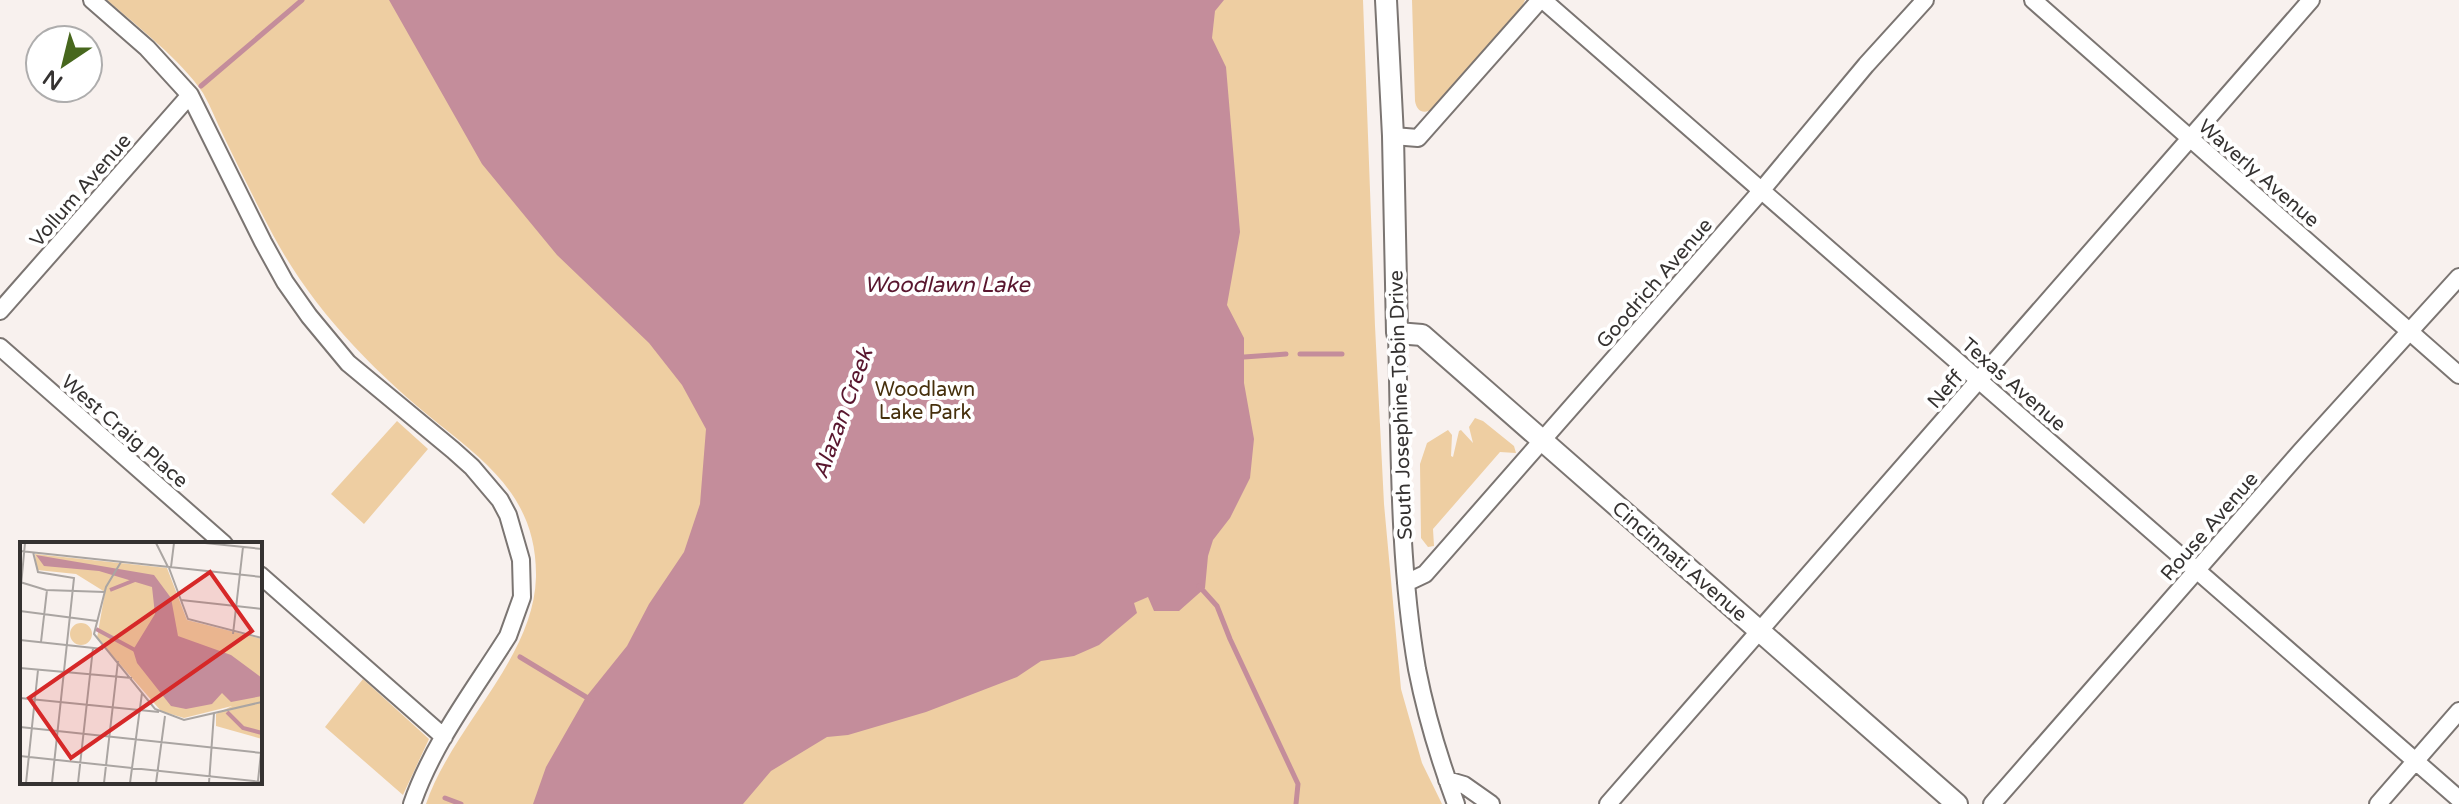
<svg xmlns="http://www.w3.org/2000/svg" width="2459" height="804" font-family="'Varela Round',sans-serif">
  <rect width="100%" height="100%" fill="#f8f1ee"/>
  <path fill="#eecea2" d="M107 0H1363L1375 326 1384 504 1401 689 1422 763 1442 804H426C452 727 534 659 536 577 537 503 493 467 440 425 374 372 313 310 273 235 256 203 240 170 224 137 217 123 211 107 203 93 181 60 137 26 107 0Z
    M1412 0H1525L1520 11 1434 108C1424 115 1417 112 1415 101Z
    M1475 418 1483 421 1514 446 1516 453 1500 452 1433 529 1434 546 1428 547 1421 538 1420 464 1427 443 1448 430 1452 435 1451 456 1453 457 1459 431 1461 430 1473 443 1469 427Z
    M397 421 428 449 364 524 331 494Z
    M363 679 429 739 403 795 325 727Z"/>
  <path fill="#c48d9b" d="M389 0H1224L1215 11 1212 38 1226 67 1240 232 1227 305 1244 338V383L1254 439 1250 478 1230 518 1213 540 1208 556 1205 588 1179 611H1154L1148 597 1134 603 1137 613 1099 645 1074 656 1041 661 1017 677 926 712 848 735 827 737 771 771 743 804H533L546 767 586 697 627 646 649 604 684 552 700 504 706 429 682 385 649 343 557 255 482 164Z"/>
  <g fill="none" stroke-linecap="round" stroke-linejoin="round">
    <path stroke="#c48d9b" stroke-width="5" d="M201 86 302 0
      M1300 354H1342
      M1244 357 1286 354
      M1199 586 1217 606 1230 639 1298 784 1296 804
      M520 657 591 700
      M445 798 461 804"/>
    <g stroke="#7b7572" stroke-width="20">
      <path id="minor" d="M92 0 147 48 190 95 263 242 285 282 309 316 348 363 453 450 472 467 500 500 508 515 521 560 522 597 508 636C474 690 433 743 412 804
        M1543 0 2459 799
        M2033 0 2459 375
        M1393 136 1418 138 1540 0
        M0 311 190 95
        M1397 333C1400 445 1398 559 1417 669 1426 715 1440 761 1456 804
        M0 347 224 544
        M260 575 444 737
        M1406 583 1425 574 1761 191 1866 65 1925 0
        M1447 780 1464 785 1491 804
        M1608 804 2311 0
        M1992 804 2301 451 2459 277
        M2378 804 2459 711"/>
    </g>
    <g stroke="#7b7572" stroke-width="24">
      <path id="tertiary" d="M1386 0 1393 136 1397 333 1422 335 1957 804"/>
    </g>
    <use href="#minor" stroke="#fff" stroke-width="16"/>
    <use href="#tertiary" stroke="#fff" stroke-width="20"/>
  </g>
  <g text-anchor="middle" stroke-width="8" stroke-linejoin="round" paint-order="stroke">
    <g font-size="20" fill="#353231" stroke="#fff">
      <text transform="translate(2259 173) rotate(41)" y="7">Waverly Avenue</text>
      <text transform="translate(80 190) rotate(-49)" y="7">Vollum Avenue</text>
      <text transform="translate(1654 283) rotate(-49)" y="7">Goodrich Avenue</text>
      <text transform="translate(2014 384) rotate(41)" y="7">Texas Avenue</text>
      <text transform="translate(1945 389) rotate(-49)" y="7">Neff</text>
      <text transform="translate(1400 405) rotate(-92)" y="7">South Josephine Tobin Drive</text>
      <text transform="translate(125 431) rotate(41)" y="7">West Craig Place</text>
      <text transform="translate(2209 526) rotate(-49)" y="7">Rouse Avenue</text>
      <text transform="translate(1680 561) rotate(41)" y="7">Cincinnati Avenue</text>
    </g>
    <g font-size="20" fill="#46300c" stroke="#fff">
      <text x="925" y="396">Woodlawn<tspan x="925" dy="23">Lake Park</tspan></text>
    </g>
    <g font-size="22" font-style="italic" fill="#59162e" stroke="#fff">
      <text x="947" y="292">Woodlawn Lake</text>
      <text transform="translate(842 413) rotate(-70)" y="8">Alazan Creek</text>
    </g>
  </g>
  <g transform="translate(20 542)">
    <rect width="242" height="242" fill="#f8f1ee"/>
    <path d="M15 12 147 26 167 78 242 97V197L196 184V172L212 164 164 176 141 169 77 96 85 50 56 32 17 28ZM50 92a11 11 0 1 1 22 0a11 11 0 1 1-22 0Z" fill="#eecea2"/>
    <path d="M16 13 134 33 151 56 158 94 211 113 242 136V154L211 160 202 151 192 162 166 167 151 164 117 121 113 108 135 72 132 45 79 29 24 24Z" fill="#c48d9b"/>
    <path fill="none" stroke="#c48d9b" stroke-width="4" d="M90 48 115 38M76 87 115 108M207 170 223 186 242 191"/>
    <path fill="none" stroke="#aaa5a2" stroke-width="2" d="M136 1 148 25M185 1 242 7M0 9 242 35M13 10 18 30 54 36 32 241M101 20 86 45 74 92 135 167 164 178 242 160M151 25 154 1M149 26 168 77 242 96M0 40 26 48 85 50M0 54 5 1M161 58 242 67M0 69 77 79M213 92 223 5M0 98 83 107M21 100 27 48M0 126 112 136M0 156 139 170M0 185 242 211M0 214 242 240M238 239 242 201M6 241 18 128M58 241 73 106M84 241 98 119M110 241 122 151M136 241 145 174M189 241 194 171"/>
    <path fill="#d62828" fill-opacity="0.15" stroke="#d62828" stroke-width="4" d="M190 30 232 89 51 216 9 156Z"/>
    <rect width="242" height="242" fill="none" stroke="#353231" stroke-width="4"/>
  </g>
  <g transform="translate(64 64) rotate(215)"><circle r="38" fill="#ffffff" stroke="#aeadad" stroke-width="2"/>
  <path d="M0-6L14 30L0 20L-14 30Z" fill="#47671d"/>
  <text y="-12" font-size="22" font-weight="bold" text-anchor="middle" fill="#353231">N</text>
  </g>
</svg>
